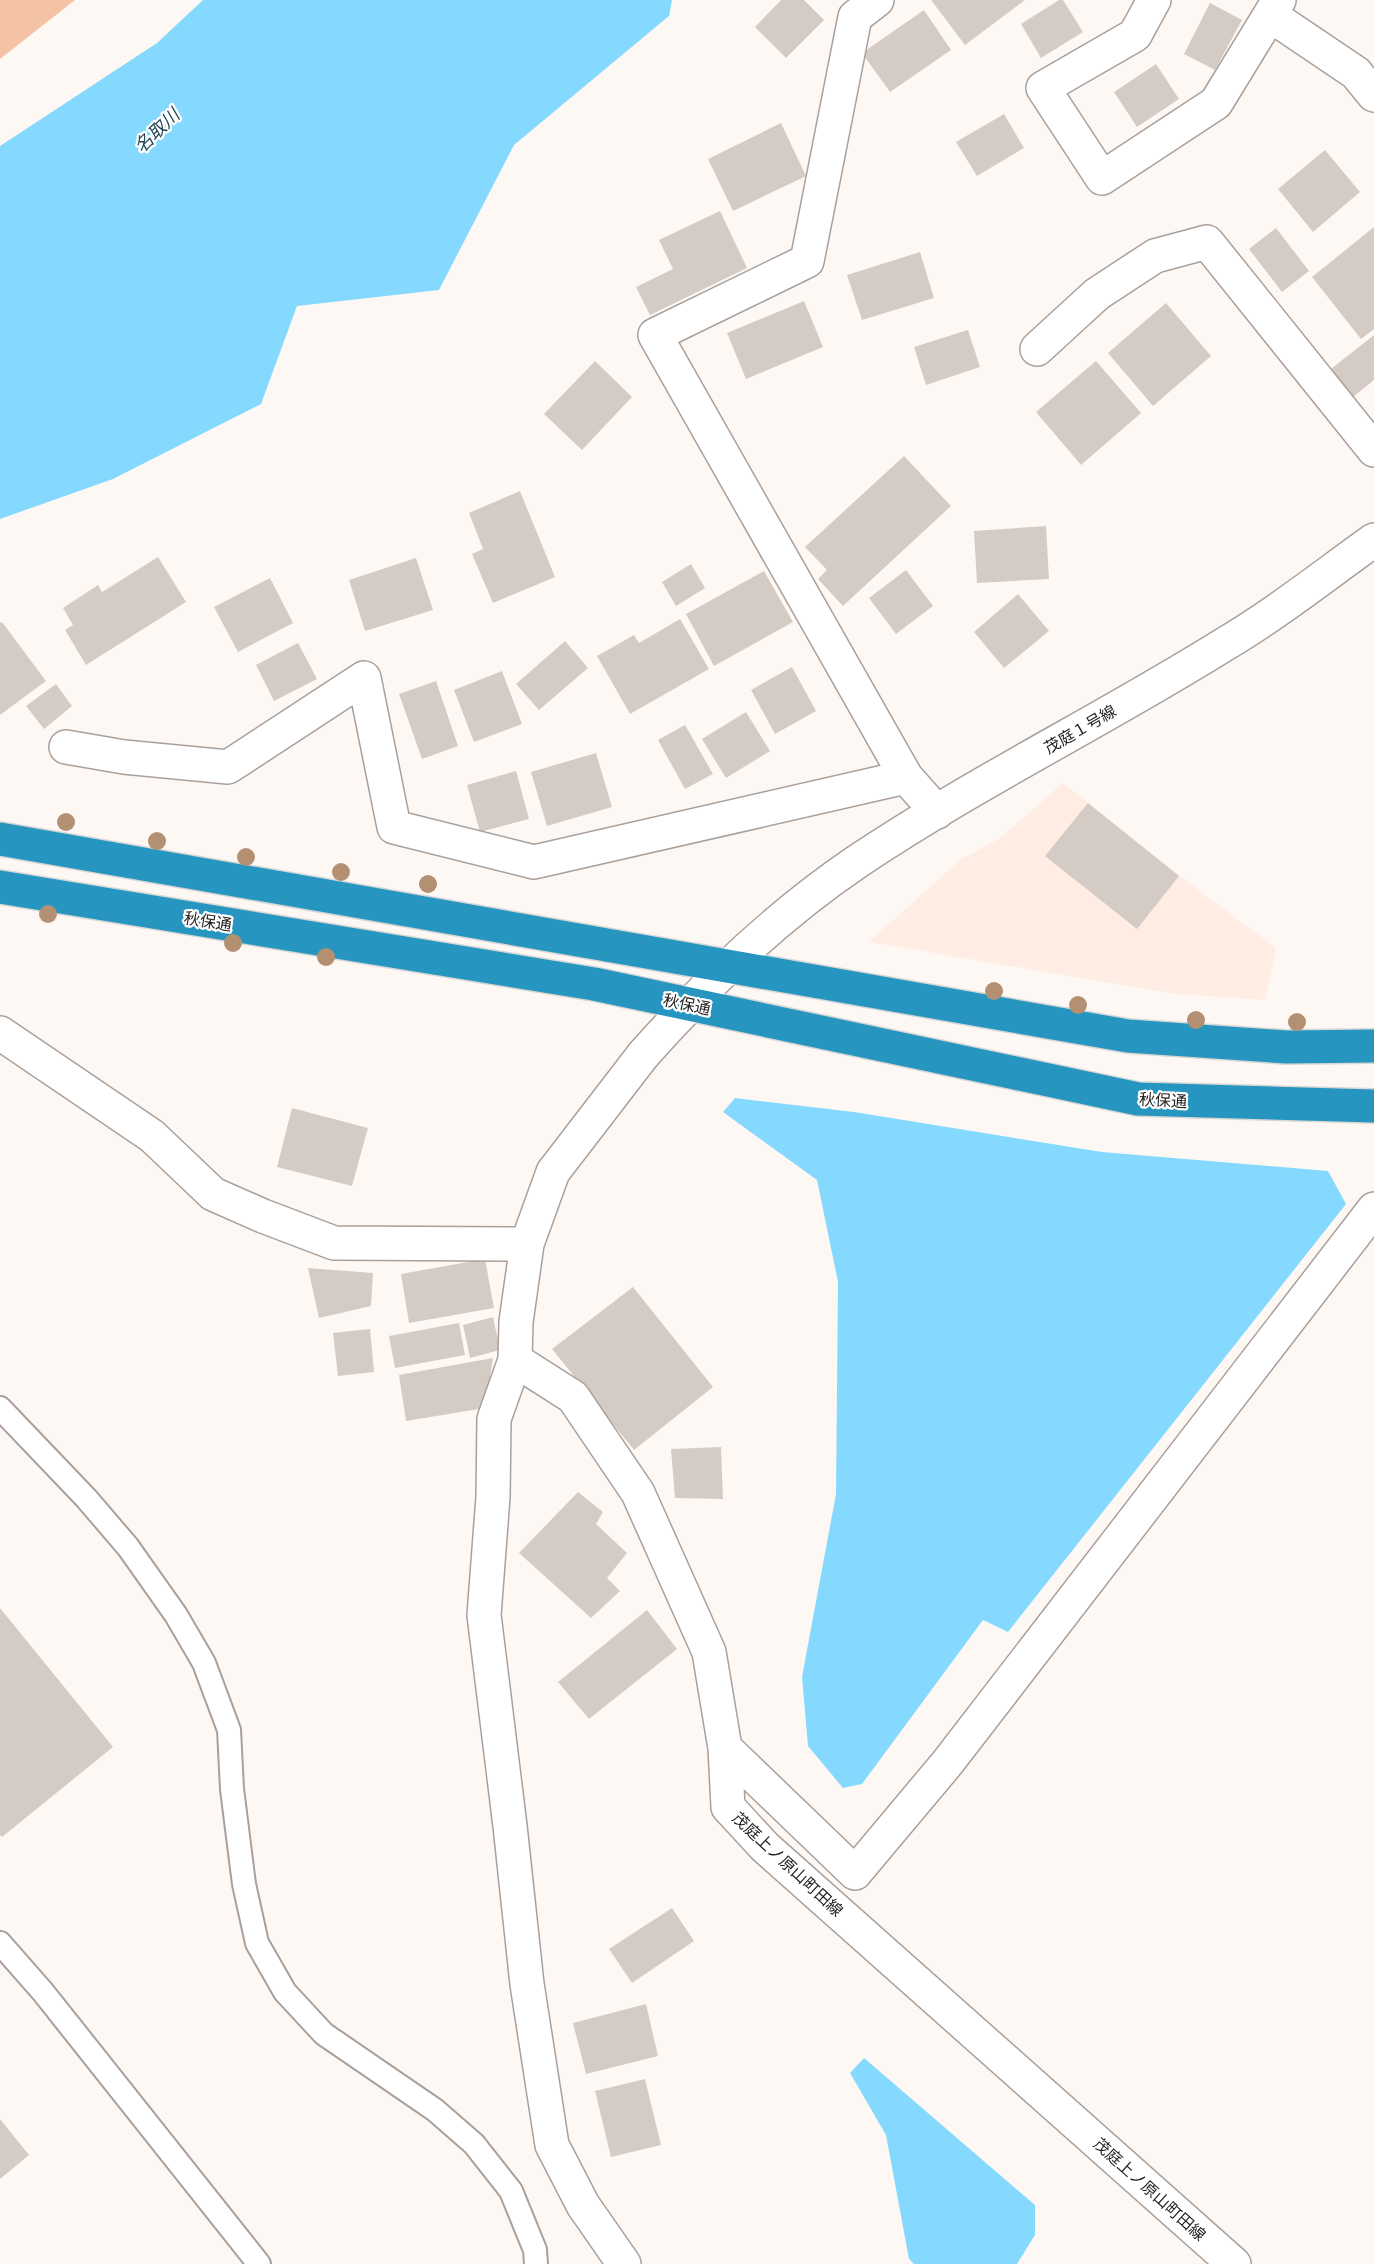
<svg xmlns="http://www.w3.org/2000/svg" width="1374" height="2264" font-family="'PT Sans Narrow','Noto Sans JP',sans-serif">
  <rect width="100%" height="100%" fill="#fef8f4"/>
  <path fill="#ffede3" d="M1063 783 1189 883 1276 948 1265 1000 1177 994 869 942 960 860 999 839Z"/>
  <path fill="#f4c2a4" d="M0 0H75L0 59Z"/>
  <path fill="#86d9fe" d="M203 0H672L669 16 514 145 439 290 297 306 261 404 113 479 0 519V146L157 43Z
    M735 1098 854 1112 1102 1152 1328 1171 1346 1204 1008 1632 983 1620 862 1784 843 1788 808 1746 802 1677 836 1494 838 1282 817 1180 723 1112Z
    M864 2058 1035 2205V2235L1017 2264H914L909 2259 886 2135 850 2073Z"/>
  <path fill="#d4cbc5" d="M781 0H804L824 20 786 58 755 27Z
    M931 0H1025L965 45Z
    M1059 0H1063L1083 32 1041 58 1021 24Z
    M1210 3 1242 20 1215 70 1184 54Z
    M924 10 951 50 890 92 862 53Z
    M1156 64 1179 99 1137 127 1114 92Z
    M1004 114 1024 148 977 176 956 142Z
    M781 123 806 176 733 211 708 159Z
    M1325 150 1360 192 1313 232 1278 189Z
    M720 211 747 268 650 315 636 287 673 269 659 240Z
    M1374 227V329L1361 339 1312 277Z
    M1276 228 1309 271 1282 292 1249 249Z
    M920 252 934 298 862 320 847 275Z
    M804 301 823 347 746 379 727 333Z
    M1166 303 1211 356 1153 406 1108 353Z
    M968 330 980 367 926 385 914 347Z
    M1374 335V380L1353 397 1331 369Z
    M595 361 632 397 582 450 544 414Z
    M1096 361 1141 413 1081 465 1036 412Z
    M904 456 951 506 843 606 818 579 827 570 805 547Z
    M520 491 555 577 493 603 472 554 483 549 469 513Z
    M1046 526 1049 579 977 583 974 531Z
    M158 557 186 602 86 665 65 630 73 625 63 608 98 585 102 592Z
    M416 558 433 610 365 631 349 580Z
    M691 564 705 588 676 606 662 582Z
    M906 570 933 606 896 634 869 598Z
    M764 571 793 622 714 666 686 614Z
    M270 578 293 623 238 652 214 607Z
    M1018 594 1049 631 1004 668 974 632Z
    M680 619 709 669 630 714 597 656 634 635 639 643Z
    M2 622 46 681 0 715V623Z
    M565 641 588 668 539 710 516 684Z
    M298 643 317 679 274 701 256 665Z
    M792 667 816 711 775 734 751 690Z
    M502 671 522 724 474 742 454 690Z
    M436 681 458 746 422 759 399 694Z
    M56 684 72 706 44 729 26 706Z
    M746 712 770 751 726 778 702 739Z
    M685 725 713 774 685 789 658 740Z
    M596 753 612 807 547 826 531 772Z
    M516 771 529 819 480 832 467 785Z
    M1088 803 1179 876 1137 929 1045 856Z
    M292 1108 368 1128 352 1186 277 1167Z
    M485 1259 494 1308 409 1323 401 1274Z
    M308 1268 373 1273 371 1306 319 1318Z
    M633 1287 713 1387 634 1450 552 1349Z
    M493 1317 500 1350 470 1358 463 1325Z
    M459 1323 465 1355 395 1368 389 1336Z
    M370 1329 374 1372 338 1376 333 1333Z
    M493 1358 485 1408 406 1421 399 1375Z
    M721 1447 723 1499 675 1498 671 1449Z
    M578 1492 603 1512 596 1524 627 1553 607 1578 620 1591 591 1618 519 1553Z
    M0 1608 113 1747 2 1837 0 1835Z
    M647 1610 677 1649 589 1719 558 1682Z
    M672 1908 694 1941 632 1983 609 1949Z
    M646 2004 658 2056 586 2074 573 2023Z
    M645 2079 661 2145 611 2157 595 2091Z
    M0 2119 29 2155 0 2179Z"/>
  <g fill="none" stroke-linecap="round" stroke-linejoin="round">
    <g stroke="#a9a09b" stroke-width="26">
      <path id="lane" d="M0 1408 86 1498 128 1547 176 1615 204 1663 229 1730 232 1789 244 1884 257 1943 285 1992 324 2034 435 2110 474 2144 511 2191 535 2250 536 2264
        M0 1943 43 1992 259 2264"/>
    </g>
    <g stroke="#a9a09b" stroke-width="36">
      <path id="street" d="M877 0 855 17 807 261 655 335 906 777
        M1154 0 1135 35 1043 88 1102 178 1216 103 1279 0
        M1270 15 1356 73 1374 95
        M1037 349 1097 294 1155 256 1207 242 1374 450
        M66 747 124 757 228 767 364 678 394 827 534 862 906 777 937 812
        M0 1033 152 1136 213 1194 263 1216 334 1243 527 1244
        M515 1360 573 1397 638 1493 709 1652 725 1748 728 1807 765 1847 1234 2264
        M725 1748 855 1873 948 1762 1374 1209
        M624 2264 583 2205 552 2145 527 1984 510 1826 484 1615 493 1497 494 1419 515 1360 516 1322 527 1244 553 1172 643 1055"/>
    </g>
    <g stroke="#a9a09b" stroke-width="36">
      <path id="secondary" d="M643 1055C707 983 778 915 858 861 976 782 1105 719 1225 644 1277 613 1325 575 1374 540"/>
    </g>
    <g stroke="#d7d7d6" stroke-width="36">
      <path id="highway" d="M0 839 1128 1036 1286 1047 1374 1046
        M0 887 594 984 1138 1099 1374 1106"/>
    </g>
    <use href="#lane" stroke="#fff" stroke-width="22"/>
    <use href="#street" stroke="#fff" stroke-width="33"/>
    <use href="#secondary" stroke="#fff" stroke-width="33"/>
    <use href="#highway" stroke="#2696c0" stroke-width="33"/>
  </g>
  <g fill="#b49073">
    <circle cx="66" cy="822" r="9"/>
    <circle cx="157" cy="841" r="9"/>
    <circle cx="246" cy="857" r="9"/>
    <circle cx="341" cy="872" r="9"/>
    <circle cx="428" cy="884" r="9"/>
    <circle cx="48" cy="914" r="9"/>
    <circle cx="233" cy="943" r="9"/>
    <circle cx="326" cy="957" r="9"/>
    <circle cx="994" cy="991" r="9"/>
    <circle cx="1078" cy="1005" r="9"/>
    <circle cx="1196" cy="1020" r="9"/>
    <circle cx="1297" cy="1022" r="9"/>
  </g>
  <g text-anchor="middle" stroke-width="4.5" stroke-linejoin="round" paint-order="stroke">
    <g font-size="16" fill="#221f1d" stroke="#fff">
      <text transform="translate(1080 729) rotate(-30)" y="6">茂庭１号線</text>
      <text transform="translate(208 921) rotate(9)" y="6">秋保通</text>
      <text transform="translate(687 1004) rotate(12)" y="6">秋保通</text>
      <text transform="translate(1163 1100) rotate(3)" y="6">秋保通</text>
      <text transform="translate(788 1864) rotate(43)" y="6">茂庭上ノ原山町田線</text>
      <text transform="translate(1150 2189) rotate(42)" y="6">茂庭上ノ原山町田線</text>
    </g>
    <g font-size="18" font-style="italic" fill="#214656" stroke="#fff">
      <text transform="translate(157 131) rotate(-44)" y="6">名取川</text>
    </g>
  </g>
</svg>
